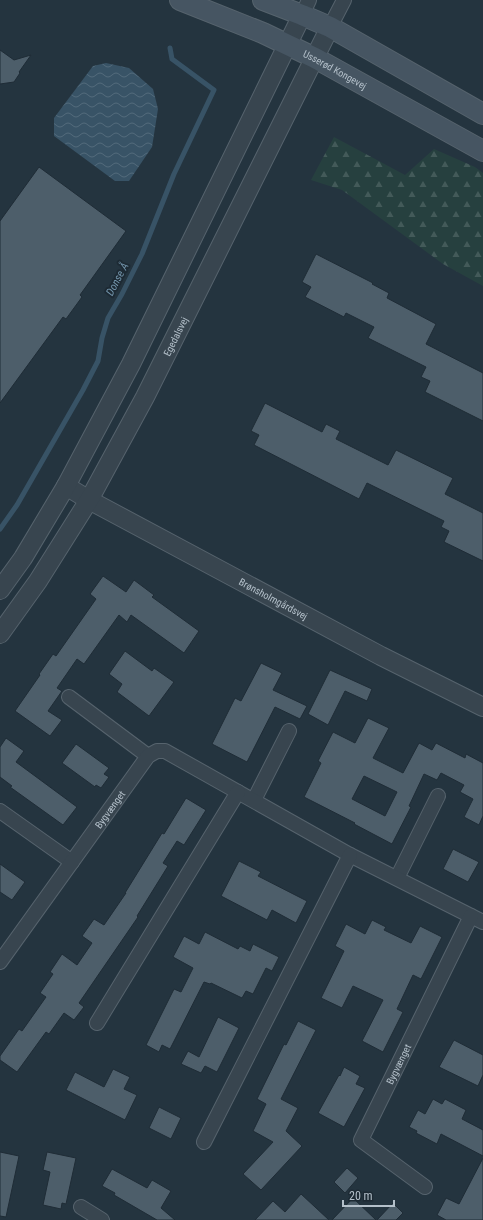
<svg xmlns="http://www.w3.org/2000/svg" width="483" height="1220" font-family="'Roboto Condensed',sans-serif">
  <defs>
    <pattern id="forest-firs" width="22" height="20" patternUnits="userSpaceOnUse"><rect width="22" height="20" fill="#26403f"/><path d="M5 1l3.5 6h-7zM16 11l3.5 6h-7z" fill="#435a59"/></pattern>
    <pattern id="water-waves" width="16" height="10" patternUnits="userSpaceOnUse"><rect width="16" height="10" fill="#385366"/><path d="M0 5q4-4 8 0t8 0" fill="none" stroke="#526a7b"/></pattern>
  </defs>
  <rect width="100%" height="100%" fill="#24343f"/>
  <path fill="url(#forest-firs)" d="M334 137 405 175 434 149 475 167 483 173V286L443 264 342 190 311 180Z"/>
  <path fill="url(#water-waves)" d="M106 63 129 68 153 89 158 109 152 147 129 181H115L54 136V118L93 66Z"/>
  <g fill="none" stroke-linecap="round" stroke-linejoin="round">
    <path stroke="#385366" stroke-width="5" d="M0 529 17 505 83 390 98 361 102 338 108 318 122 294 142 254 174 174 214 90 172 59 170 48"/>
  </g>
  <path fill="#4d5e6a" stroke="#1f2c36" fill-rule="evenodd" d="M0 50 14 60 31 55 19 72 20 73 14 82 0 84Z
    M39 167 126 231 80 295 82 297 66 319 63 317 0 403V221Z
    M316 254 373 283 372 284 389 293 387 298 436 324 426 344 483 373V421L425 392 430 381 421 377 426 367 368 338 374 327 346 313 344 317 305 297 311 287 302 282Z
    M265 403 322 432 326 424 340 431 336 439 388 465 396 450 453 478 445 494 483 513V561L444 542 449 531 441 527 444 521 367 483 359 499 254 445 259 435 251 431Z
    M103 576 126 592 134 580 154 595 152 597 199 631 184 653 131 615 127 622 119 615 84 664 77 659 57 688 62 691 48 711 62 720 50 736 15 711 40 675 39 674 53 654 56 656 96 599 90 594Z
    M125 651 152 671 154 668 174 682 149 716 117 692 122 684 109 674Z
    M261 663 282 673 273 690 307 706 300 719 275 707 247 762 212 744 235 698 241 701Z
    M330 670 372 689 367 701 345 691 328 725 308 714Z
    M368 718 389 728 373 758 403 773 419 743 432 750 436 743 465 758 466 754 483 763V816L479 825 464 817 473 799 460 792 464 785 441 773 437 780 424 774 409 806 411 807 392 844 354 824 355 823 304 797 321 763 318 761 333 732 355 743ZM364 776 397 792 385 816 352 799Z
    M6 738 24 751 16 762 77 807 63 825 10 787 12 786 0 777V747Z
    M76 744 109 768 104 774 109 777 101 788 96 785 95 787 62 763Z
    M186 798 206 810 184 845 177 841 163 863 168 866 137 916 138 917 79 1003 84 1007 74 1020 64 1013 49 1034 46 1032 17 1072 0 1060V1056L19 1029 22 1031 46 997 40 993 53 974 50 972 62 954 77 965 92 943 82 936 94 919 104 925 126 893H125L162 833 164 834Z
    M453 849 479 862 468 882 443 869Z
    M239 861 261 872 258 876 307 901 296 923 272 910 267 920 221 896Z
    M0 864 25 882 12 900 0 892Z
    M372 920 386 927 384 930 411 943 420 926 442 937 421 979 413 975 397 1009 403 1012 383 1052 362 1041 383 1000 353 986 342 1008 321 998 344 951 335 946 346 924 365 934Z
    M205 932 238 949 240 946 250 951 253 944 279 957 272 971 266 968 253 994 246 991 242 998 211 983 210 984 204 982 170 1049 162 1045 159 1052 146 1045 174 989 181 992 193 968 173 957 184 936 199 944Z
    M218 1017 239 1028 217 1072 205 1066 201 1073 181 1064 188 1051 199 1057Z
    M298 1021 316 1030 281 1099 298 1108 286 1131 302 1146 261 1190 243 1174 273 1142 253 1131 266 1104 257 1099 284 1044 286 1045Z
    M454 1040 483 1055V1075L478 1086 439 1067Z
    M344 1067 360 1076 356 1084 365 1088 344 1127 318 1113 339 1075 340 1076Z
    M113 1069 130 1077 124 1089 137 1095 125 1120 66 1090 75 1072 104 1087Z
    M433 1099 442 1104 445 1099 466 1110 462 1119 483 1130V1156L441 1134 437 1144 416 1133 417 1131 409 1127 418 1110 425 1114Z
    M159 1107 181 1118 171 1139 149 1128Z
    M0 1152 19 1156 6 1217 0 1216Z
    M47 1152 76 1158 66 1204 62 1203 61 1209 43 1205 50 1172 43 1170Z
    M483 1158V1220H446L437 1215 446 1198 459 1204Z
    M347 1168 358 1178 345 1193 334 1182Z
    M112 1169 147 1188 152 1180 171 1191 161 1208 175 1220H157L114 1195 115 1193 102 1186Z
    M301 1194 329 1220H255L273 1201 285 1212Z
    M353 1198 376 1220H332Z
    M393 1203 403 1213 396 1220H377Z"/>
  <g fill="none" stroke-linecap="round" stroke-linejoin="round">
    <g stroke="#56636d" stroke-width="16">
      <g id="minor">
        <path d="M302 15 309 0"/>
        <path d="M330 27 344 0"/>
        <path d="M69 697 148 756"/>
        <path d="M254 800 289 731"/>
        <path d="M0 811 72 862"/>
        <path d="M397 878 438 796"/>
        <path id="s1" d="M0 962 148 756 157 751H165L350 855 483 922"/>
        <path d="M97 1023 238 792"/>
        <path d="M204 1142 350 855"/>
        <path id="s2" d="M425 1187 361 1140 471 916"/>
        <path d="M81 1207 102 1220"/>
      </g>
    </g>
    <g stroke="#56636d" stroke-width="20">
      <g id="tertiary">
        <path id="s3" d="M66 486 89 500 381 656 483 707"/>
        <path d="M0 590 23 558 66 486 131 364 302 15"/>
        <path id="s4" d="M0 634 38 581 89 500 145 397 330 27"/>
      </g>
    </g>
    <g stroke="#56636d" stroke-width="22">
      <g id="secondary">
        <path id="s5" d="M180 0 263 33 315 58 483 151"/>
        <path d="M263 0 302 15 330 27 483 114"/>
      </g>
    </g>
    <use href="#minor" stroke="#38454f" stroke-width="14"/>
    <use href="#tertiary" stroke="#38454f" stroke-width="18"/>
    <use href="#secondary" stroke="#465562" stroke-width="20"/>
  </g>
  <g text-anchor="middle" stroke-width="4" stroke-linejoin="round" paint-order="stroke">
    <g font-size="10" fill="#b4c0ca" stroke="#1d2a34">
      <text dy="4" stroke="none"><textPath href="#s5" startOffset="170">Usserød Kongevej</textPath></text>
      <text dy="4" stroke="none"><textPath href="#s4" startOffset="346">Egedalsvej</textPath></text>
      <text dy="4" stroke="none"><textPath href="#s3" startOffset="236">Brønsholmgårdsvej</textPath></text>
      <text dy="4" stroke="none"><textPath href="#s1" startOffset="188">Bygvænget</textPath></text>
      <text dy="4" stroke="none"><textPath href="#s2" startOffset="164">Bygvænget</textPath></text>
    </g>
    <g font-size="11" font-style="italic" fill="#7496ad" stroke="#1d2a34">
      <text transform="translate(117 279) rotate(-62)" y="4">Donse Å</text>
    </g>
  </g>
  <path d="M343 1200v6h51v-6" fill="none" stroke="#b4c0ca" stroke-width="2"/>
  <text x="349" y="1200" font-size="12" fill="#b4c0ca" stroke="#1d2a34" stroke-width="3" paint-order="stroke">20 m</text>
</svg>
